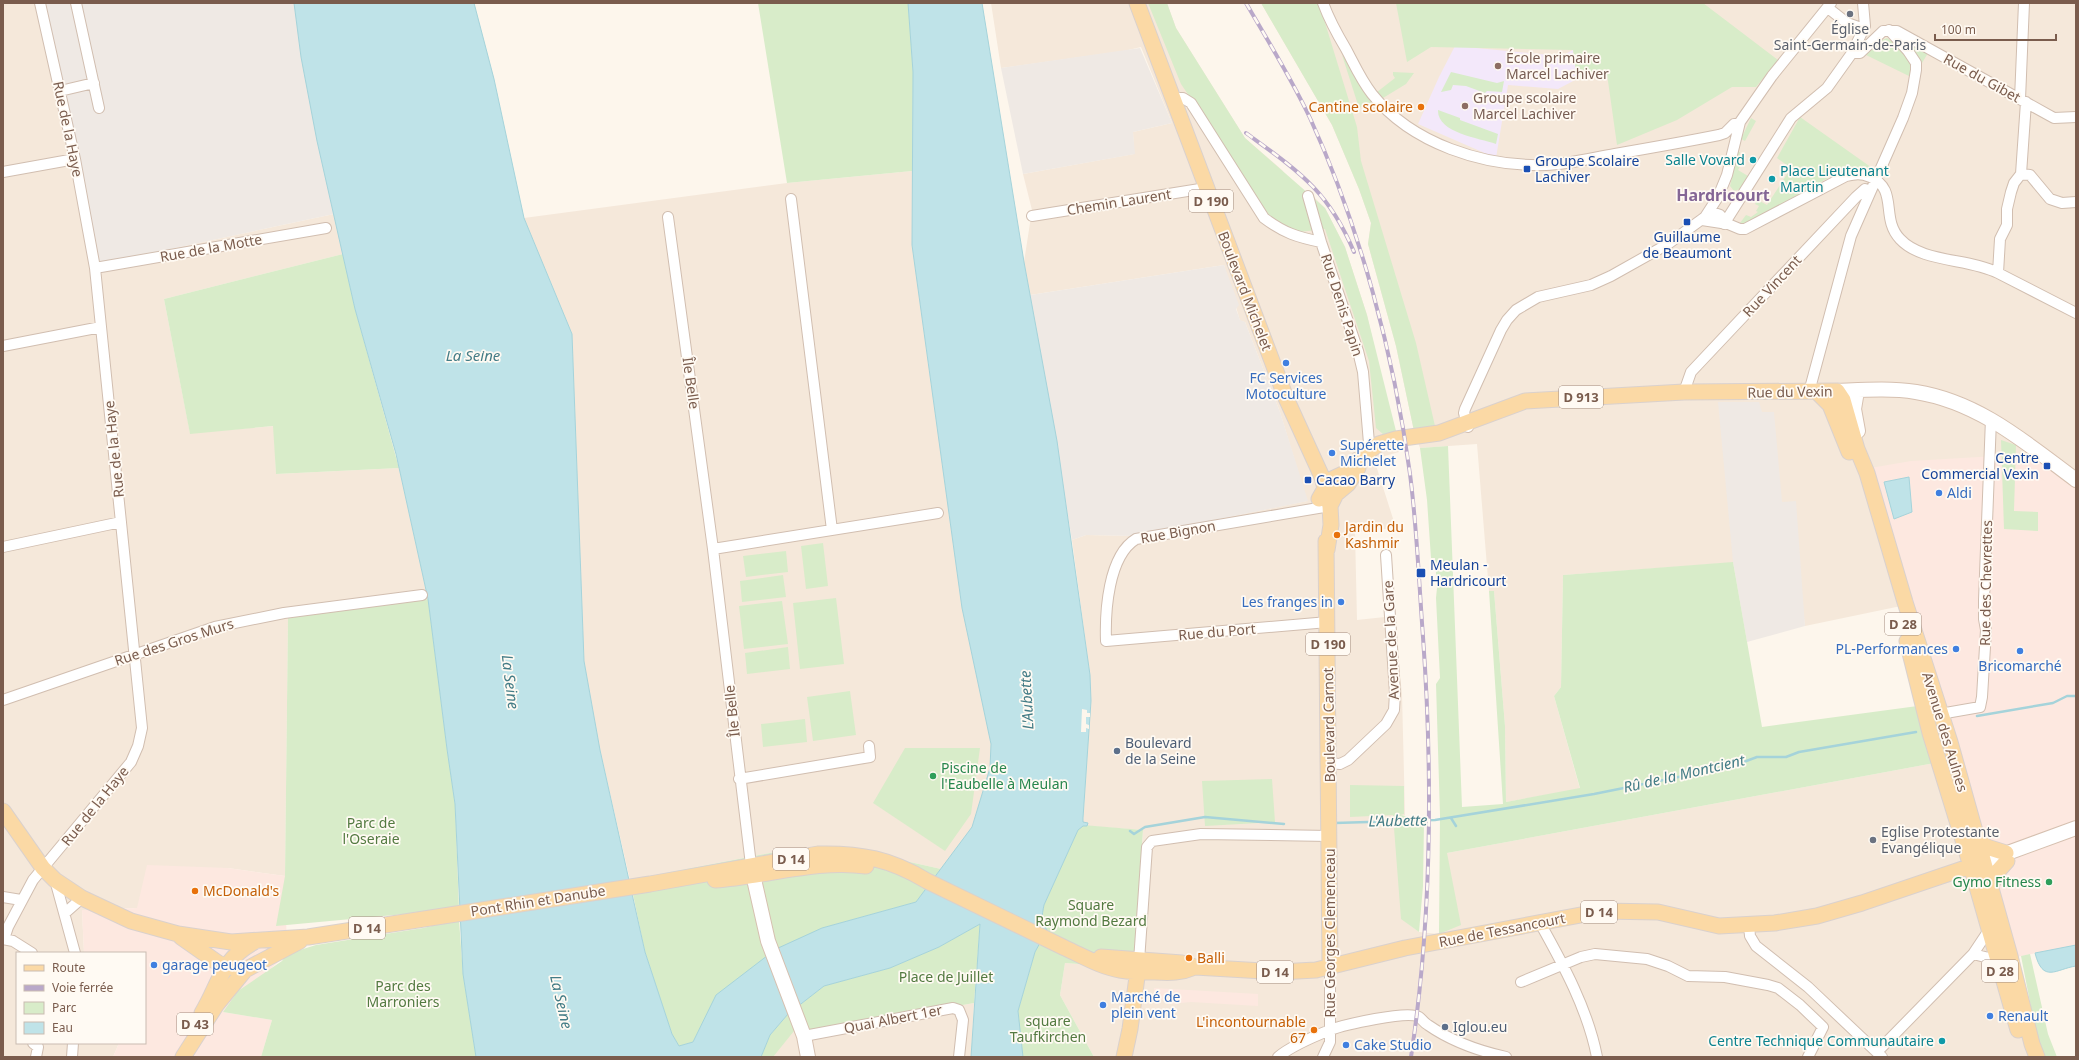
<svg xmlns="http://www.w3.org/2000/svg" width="2079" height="1060" font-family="'Noto Sans',sans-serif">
  <rect width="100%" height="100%" fill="#fdf6ec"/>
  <path fill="#f5e8da" d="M3 3H46L100 264 334 214 343 254 164 299 190 433 274 426 276 474 399 468 428 599 288 618 285 876 228 868 137 908 82 910 84 953H17V1043H119L113 1057H3Z
    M991 3H1167L1176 28 1245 138 1282 170 1302 194 1314 197 1325 208 1345 247 1367 315 1399 452 1374 459 1396 528 1355 532 1357 620 1394 616 1402 694 1405 815H1394L1402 919 1419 932 1439 934 1447 853 1940 762 2029 1012 2049 1057H1094L1060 995 1065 963 1133 968 1143 830 1087 826V823L1083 822 1091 701 1090 675 1072 540 1086 535 1135 536 1307 501 1280 412 1245 322 1240 321 1224 265 1030 295 1024 262 1032 210 1023 174 1134 154 1133 132 1172 123 1141 47 1124 51 1001 68Z
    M1261 3H2076V488L2030 454 1901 606 1805 626 1796 558 1563 575 1561 687 1554 696 1580 789 1506 802 1505 726 1494 591H1489L1477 444 1420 448 1414 431 1396 346 1368 244 1371 223 1359 189 1332 125Z
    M912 171V245L962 608 991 744 990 768 972 827 941 869 852 849 775 852 630 880 600 750 584 661 572 334 524 218 787 183Z
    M974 1003 971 1057H761L788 1014 882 1019Z"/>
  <path fill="#fde8e0" d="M2030 454 2076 488V945L2016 957 1940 762 1901 606 1859 470 1911 461Z
    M147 865 228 868 285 876 287 954 223 1012 272 1020 261 1057H113L119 1043H145V953H84L82 910 137 908Z
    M1154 988 1258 994V1006L1191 1002 1170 1004 1164 1000 1154 999Z"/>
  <path fill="#efe9e4" d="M46 3H294L301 57 334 214 100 264Z
    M1140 48 1172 123 1133 132 1135 154 1023 174 1001 68Z
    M1224 265 1239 305 1236 309 1240 320 1245 322 1280 412 1308 501 1135 536 1086 535 1072 540 1030 295Z
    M1718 402H1759L1762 412H1774L1782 502 1796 501 1805 626 1747 642 1733 562Z"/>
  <path fill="#f3e8fa" d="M1455 46 1561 56 1573 50 1577 79 1558 89 1508 85 1496 158 1418 124 1439 77Z"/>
  <path fill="#d8ecc9" d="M758 3H908L913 72 912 171 787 183Z
    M1148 3H1167L1176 28 1245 138 1325 208 1345 247 1367 315 1397 435H1384L1376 428 1369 361 1325 229 1299 232 1273 221 1181 84Z
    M1261 3H1319L1357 127 1361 161 1416 343 1435 426 1414 431 1396 346 1368 244 1371 223 1359 189 1332 125Z
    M1396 3H1703L1778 60 1756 87H1732L1677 120 1617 145 1607 74 1577 79 1573 50 1431 47 1407 62Z
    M1887 38 1901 48 1912 62 1911 77 1866 55 1878 42Z
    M1902 38 1928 53 1922 63Z
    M1342 55 1373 102 1359 108Z
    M1393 72 1414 73 1406 84 1383 98 1377 92 1395 78 1393 75Z
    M1451 72 1497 83 1504 81 1502 92 1487 91 1485 93 1466 86 1453 85 1451 90 1441 92Z
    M1438 110 1460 118V120L1498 134 1496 144C1479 138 1437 133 1438 110Z
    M1800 117 1875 170 1871 172 1854 169 1839 172 1745 224 1740 223 1746 215 1751 217 1758 212 1756 211 1759 206 1755 204 1758 200 1767 205 1791 168 1777 158Z
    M1751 118 1756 121 1745 141 1741 139Z
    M1738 152H1740L1739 163 1741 165 1738 170 1748 176 1740 189 1734 191 1730 186Z
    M343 254 355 309 399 468 276 474 273 426 190 434 164 299Z
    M2001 440 2016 445 2014 511 2038 512V531L2004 529Z
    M1448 446 1462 807 1503 804 1489 591H1494L1505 726 1506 802 1580 788 1554 696 1561 687 1563 575 1733 562 1762 727 1925 705 1940 762 1447 853 1461 925 1439 934 1440 815 1436 684 1440 678 1436 598 1437 588 1435 558H1431L1427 500 1420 448Z
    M823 543 828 586 806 589 801 546Z
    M786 551 788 572 746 577 743 556Z
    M783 575 786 597 742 602 740 581Z
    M836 598 844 664 800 669 793 603Z
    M428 599 447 749 455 804 459 909 276 926 285 876 288 618Z
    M782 601 788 644 744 649 739 606Z
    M788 647 790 669 747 674 745 653Z
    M850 691 856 735 813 741 807 697Z
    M805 719 807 742 763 747 761 724Z
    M905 748H980L971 814 945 851 873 803Z
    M1272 779 1275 822 1205 826 1202 781Z
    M1350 785 1404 786V814L1400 815C1407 815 1415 821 1424 823L1423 886 1419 932 1401 919 1393 815 1350 817Z
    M1083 825 1143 830 1133 968 1065 963 1060 995 1094 1057H1023L1018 1011 1035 952 1046 930C1040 921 1042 916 1044 905L1078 830Z
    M852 849 941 869 916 902 822 928 717 995 693 1042 679 1046 672 1034 645 952 630 880 775 852Z
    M459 920 463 974 476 1057H261L272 1020 223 1012 238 991 282 961 287 954 316 945 423 928Z
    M980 924 974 1003 811 1032 804 1026 797 1007 824 986 890 968 939 947Z
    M2030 954 2048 1034 2057 1057H2044L2038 1043 2021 956Z
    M788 1014 794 1031 773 1057H761L770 1035Z"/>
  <path fill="#bfe3e8" stroke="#a5d3da" d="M294 3H474L494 79 524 218 572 334 584 661 600 750 645 952 672 1034 679 1046 693 1042 716 995 776 949 822 928 916 902 972 827 990 768 991 744 962 608 912 245 913 72 908 3H982L1024 262 1057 441 1090 675 1091 701 1083 818V822L1088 823 1087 826H1083L1078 830 1044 905C1042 916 1040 921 1047 930L1035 952 1018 1011 1023 1057H971L980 924 939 947 890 968 824 986 788 1014 770 1035 761 1057H476L463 974 455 804 447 749 428 599 396 454 355 309 317 141 301 57Z
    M1909 477 1912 512 1894 519 1884 482Z
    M2076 945V966C2056 969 2043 984 2035 953Z"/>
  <path fill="#fdf6ec" d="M1082 709 1087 710V713H1090V717H1086V724L1089 725V729L1086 728V732H1081Z"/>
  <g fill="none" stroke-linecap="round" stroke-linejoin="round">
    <path stroke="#a5d3da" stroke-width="2.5" d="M1977 716 2053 703 2067 696H2076
      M1451 818 1456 826
      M1335 823 1435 820 1594 794 1733 766 1757 757H1786L1799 752 1916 732
      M1130 831 1134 834 1145 827 1205 817 1284 824"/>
    <g stroke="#d1beb0" stroke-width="12">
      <path id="street" d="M76 3 99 108
        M1323 3C1329 19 1337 34 1346 49 1354 64 1361 80 1372 94 1412 144 1484 167 1546 165 1569 164 1592 158 1615 154 1650 148 1684 142 1719 135L1725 133 1734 124H1738
        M1828 8 1847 23 1864 29
        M1852 53H1860L1883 31H1897L2054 118 2076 117
        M60 91 94 83
        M1173 98H1183L1191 103 1264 218C1284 233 1297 237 1321 242
        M2020 99 2024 3
        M3 172 75 159
        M2021 174 2026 102
        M1308 196 1321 242 1358 351 1363 372 1370 455
        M791 199 832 530
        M2076 202 2062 203 2050 199 2030 175 2021 174 2014 183 2011 192 2007 209V225L2000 239 1998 273 2076 313
        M1709 211 1720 215 1728 224
        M1032 216 1206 188
        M668 217 713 549 751 865
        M1702 220 1728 224 1740 229H1745L1846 176C1855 174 1861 173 1870 177 1899 189 1880 218 1900 239 1922 263 1969 258 1998 273
        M1724 224 1791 118 1827 88 1852 53 1865 26 1863 3
        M95 268 326 228
        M3 346 101 327
        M1684 392 1691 372 1856 197 1865 189 1869 190
        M1809 392 1851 236 1903 118 1912 93 1916 70V63L1908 51 1889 30
        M1468 427 1464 413 1465 409 1501 330 1507 320 1516 310 1538 297 1591 285 1611 276 1668 244 1705 217 1718 197 1727 175 1740 122 1772 76 1831 3
        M3 547 121 522
        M713 549 938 513
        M1328 622 1106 641C1105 612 1108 556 1136 539L1330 506
        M3 700 215 627 284 613 422 595
        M1940 714 1980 707 1982 697 1986 630 1984 619V600L1991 419
        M1329 763 1340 764 1348 760 1386 724 1394 710 1395 693 1386 555
        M739 779 870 757 869 746
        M55 880 75 953
        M3 897 21 900
        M65 913 82 898
        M1540 923C1563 964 1588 1010 1597 1057
        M1749 926 1750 936 1756 946 1808 987 1882 1057
        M3 939 13 941 32 953
        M4 939 8 927 33 880 131 762 138 746 142 728 95 268 75 159 40 3
        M1973 954 1997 960
        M1139 961 1147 847 1152 841 1201 834 1330 836
        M1521 982 1581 957 1595 954 1647 959 1668 966 1688 976 1725 977 1768 985 1778 988 1800 1005 1823 1027 1808 1057
        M804 1036 953 1008 959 1010 963 1020 959 1057
        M33 1043 38 1047 36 1057
        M1877 1052 1973 954 1989 930
        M72 1057 73 1043
        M1278 1057C1290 1047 1315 1036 1330 1030 1343 1025 1408 1010 1419 1017 1422 1019 1424 1023 1428 1025 1451 1041 1479 1051 1506 1057
        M1323 1057 1330 1042V967"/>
    </g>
    <g stroke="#d6c0b0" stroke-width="16">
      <path id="secondary" d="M1857 391 1854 409 1858 431
        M1831 399 1837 391C1863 390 1890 388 1916 392 1979 402 2026 443 2076 480
        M1983 862 2076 828
        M751 866 768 941 804 1036 808 1057"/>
    </g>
    <g stroke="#dad1cd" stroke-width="17">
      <path id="primary" d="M1137 3 1286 398 1322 477 1330 506 1331 525 1327 550
        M1817 392 1830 405 1849 452
        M1319 499 1330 480 1345 473 1363 455 1379 444 1396 439 1439 433 1525 401 1684 392 1837 391 1843 400 1857 449 1867 473 1905 602 1950 742 2010 956 2032 1044 2037 1057
        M1330 506 1336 494 1348 484 1358 468
        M1326 541 1330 967
        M1907 641 1930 733 1971 866 2018 1030
        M3 811 43 868 55 880 82 898 131 921 178 934 231 942 308 937 650 884 818 854C861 853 891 859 927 881L1065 948C1083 956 1101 967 1120 970 1132 972 1143 972 1155 972 1170 973 1181 973 1195 967
        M1978 841 1987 847 2006 853
        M715 880C765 877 816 859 866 866
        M1990 888 1998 871 2007 861
        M181 937 218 963 234 968
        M1101 957 1182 963 1195 967 1279 972 1316 970 1405 948 1602 911 1658 912 1719 926 1775 923 1817 916 1862 903 1983 862
        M202 1013C220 983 220 961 254 942
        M183 1057 217 1004 245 970 300 941
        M1124 1057 1130 1029 1139 962"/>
    </g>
    <use href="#street" stroke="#fff" stroke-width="10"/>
    <use href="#secondary" stroke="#fff" stroke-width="14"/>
    <use href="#primary" stroke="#fbd9a5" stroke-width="15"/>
    <g stroke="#b9a8c9" stroke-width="4">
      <path id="rail" d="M1246 3C1268 41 1291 78 1310 118 1360 227 1394 355 1410 474 1417 528 1419 583 1423 637 1433 778 1432 918 1411 1057
        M1246 133C1298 171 1328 190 1354 252"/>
    </g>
    <use href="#rail" stroke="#fffaf3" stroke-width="2.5" stroke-dasharray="8" stroke-linecap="butt"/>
  </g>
  <g fill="#6b7280" stroke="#fffaf3" stroke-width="1.5">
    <circle cx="1850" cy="14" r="4"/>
    <circle cx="1873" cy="840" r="4"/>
  </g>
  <g fill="#8d6e63" stroke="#fffaf3" stroke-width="1.5">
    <circle cx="1498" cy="66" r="4"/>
    <circle cx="1465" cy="106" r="4"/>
  </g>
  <g fill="#e8710a" stroke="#fffaf3" stroke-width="1.5">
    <circle cx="1421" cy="107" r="4"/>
    <circle cx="1337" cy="535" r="4"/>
    <circle cx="195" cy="891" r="4"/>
    <circle cx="1189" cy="958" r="4"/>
    <circle cx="1314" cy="1030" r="4"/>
  </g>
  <g fill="#0f9aa8" stroke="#fffaf3" stroke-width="1.5">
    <circle cx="1753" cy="160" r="4"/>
    <circle cx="1772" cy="179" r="4"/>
    <circle cx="1942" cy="1041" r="4"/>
  </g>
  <g fill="#1a4fb4" stroke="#fffaf3" stroke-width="1.5">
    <rect x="1523" y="165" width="8" height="8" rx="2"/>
    <rect x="1683" y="218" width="8" height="8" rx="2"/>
    <rect x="2043" y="462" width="8" height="8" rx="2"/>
    <rect x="1304" y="476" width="8" height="8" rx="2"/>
    <rect x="1416" y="568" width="10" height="10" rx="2"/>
  </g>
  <g fill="#3f7fe0" stroke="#fffaf3" stroke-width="1.5">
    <circle cx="1286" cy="363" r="4"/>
    <circle cx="1332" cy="453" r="4"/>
    <circle cx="1939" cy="493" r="4"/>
    <circle cx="1341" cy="602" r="4"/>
    <circle cx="1956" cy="649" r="4"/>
    <circle cx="2020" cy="651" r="4"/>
    <circle cx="154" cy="965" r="4"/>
    <circle cx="1103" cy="1005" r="4"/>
    <circle cx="1990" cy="1016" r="4"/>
    <circle cx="1346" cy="1045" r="4"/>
  </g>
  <g fill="#5c6f8a" stroke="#fffaf3" stroke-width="1.5">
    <circle cx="1117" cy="751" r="4"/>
    <circle cx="1445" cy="1027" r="4"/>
  </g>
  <g fill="#2e9e5b" stroke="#fffaf3" stroke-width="1.5">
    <circle cx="933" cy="776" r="4"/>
    <circle cx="2049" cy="882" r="4"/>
  </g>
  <g text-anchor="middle" stroke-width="3.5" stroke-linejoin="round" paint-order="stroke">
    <g fill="#fffaf3" stroke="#a28b7f" stroke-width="1">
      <rect x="1189" y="190" width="44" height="22" rx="3"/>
      <rect x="1559" y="386" width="44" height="22" rx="3"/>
      <rect x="1885" y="613" width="36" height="22" rx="3"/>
      <rect x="1306" y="633" width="44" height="22" rx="3"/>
      <rect x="773" y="848" width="36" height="22" rx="3"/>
      <rect x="1581" y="901" width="36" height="22" rx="3"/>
      <rect x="349" y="917" width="36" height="22" rx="3"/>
      <rect x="1982" y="960" width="36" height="22" rx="3"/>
      <rect x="1257" y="961" width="36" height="22" rx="3"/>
      <rect x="177" y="1013" width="36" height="22" rx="3"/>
    </g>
    <g font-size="13" font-weight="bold" fill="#7a5c4d">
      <text x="1211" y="206">D 190</text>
      <text x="1581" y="402">D 913</text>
      <text x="1903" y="629">D 28</text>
      <text x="1328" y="649">D 190</text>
      <text x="791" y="864">D 14</text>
      <text x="1599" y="917">D 14</text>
      <text x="367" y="933">D 14</text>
      <text x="2000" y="976">D 28</text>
      <text x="1275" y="977">D 14</text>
      <text x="195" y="1029">D 43</text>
    </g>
    <g font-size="14" fill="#5b616d" stroke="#fffaf3">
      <text x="1850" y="34">Église<tspan x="1850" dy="16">Saint-Germain-de-Paris</tspan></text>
      <text x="1881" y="837" text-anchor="start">Eglise Protestante<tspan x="1881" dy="16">Evangélique</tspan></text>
    </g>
    <g font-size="14" fill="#785e54" stroke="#fffaf3" text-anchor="start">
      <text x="1506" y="63">École primaire<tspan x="1506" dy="16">Marcel Lachiver</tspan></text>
      <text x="1473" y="103">Groupe scolaire<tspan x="1473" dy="16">Marcel Lachiver</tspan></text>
    </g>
    <g font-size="14" fill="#7a5c4d" stroke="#fffaf3">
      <text transform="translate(1982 78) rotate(29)" y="5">Rue du Gibet</text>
      <text transform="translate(68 129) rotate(78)" y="5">Rue de la Haye</text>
      <text transform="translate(1119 202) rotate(-9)" y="5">Chemin Laurent</text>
      <text transform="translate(211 248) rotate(-10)" y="5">Rue de la Motte</text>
      <text transform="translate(1772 286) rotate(-47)" y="5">Rue Vincent</text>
      <text transform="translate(1245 291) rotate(69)" y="5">Boulevard Michelet</text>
      <text transform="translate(1342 305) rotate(72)" y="5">Rue Denis Papin</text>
      <text transform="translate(691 383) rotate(82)" y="5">Île Belle</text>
      <text transform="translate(1790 392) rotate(-1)" y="5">Rue du Vexin</text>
      <text transform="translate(114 449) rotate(-96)" y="5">Rue de la Haye</text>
      <text transform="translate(1178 532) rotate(-10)" y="5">Rue Bignon</text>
      <text transform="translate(1986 583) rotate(-89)" y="5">Rue des Chevrettes</text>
      <text transform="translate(1217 632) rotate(-5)" y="5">Rue du Port</text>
      <text transform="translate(1391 640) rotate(-93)" y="5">Avenue de la Gare</text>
      <text transform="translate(174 642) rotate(-18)" y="5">Rue des Gros Murs</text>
      <text transform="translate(732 711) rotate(-96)" y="5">Île Belle</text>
      <text transform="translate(1329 725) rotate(-91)" y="5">Boulevard Carnot</text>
      <text transform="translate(1945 732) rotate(73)" y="5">Avenue des Aulnes</text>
      <text transform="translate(95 806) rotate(-51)" y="5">Rue de la Haye</text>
      <text transform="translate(538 901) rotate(-9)" y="5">Pont Rhin et Danube</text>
      <text transform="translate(1502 930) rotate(-11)" y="5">Rue de Tessancourt</text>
      <text transform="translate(1330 933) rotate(-90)" y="5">Rue Georges Clemenceau</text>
      <text transform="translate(893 1019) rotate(-11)" y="5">Quai Albert 1er</text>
    </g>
    <g font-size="14" fill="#c56008" stroke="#fffaf3" text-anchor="start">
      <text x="1413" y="112" text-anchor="end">Cantine scolaire</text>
      <text x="1345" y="532">Jardin du<tspan x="1345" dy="16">Kashmir</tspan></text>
      <text x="203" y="896">McDonald's</text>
      <text x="1197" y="963">Balli</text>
      <text x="1306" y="1027" text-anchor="end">L'incontournable<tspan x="1306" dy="16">67</tspan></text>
    </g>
    <g font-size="14" fill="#0d838f" stroke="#fffaf3" text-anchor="end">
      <text x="1745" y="165">Salle Vovard</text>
      <text x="1780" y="176" text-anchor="start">Place Lieutenant<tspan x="1780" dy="16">Martin</tspan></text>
      <text x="1934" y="1046">Centre Technique Communautaire</text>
    </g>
    <g font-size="14" fill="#164399" stroke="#fffaf3" text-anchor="start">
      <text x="1535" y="166">Groupe Scolaire<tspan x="1535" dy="16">Lachiver</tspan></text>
      <text x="1687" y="242" text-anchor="middle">Guillaume<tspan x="1687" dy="16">de Beaumont</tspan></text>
      <text x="2039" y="463" text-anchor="end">Centre<tspan x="2039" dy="16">Commercial Vexin</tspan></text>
      <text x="1316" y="485">Cacao Barry</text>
      <text x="1430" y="570">Meulan -<tspan x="1430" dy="16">Hardricourt</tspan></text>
    </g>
    <g font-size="14" fill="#366cbe" stroke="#fffaf3" text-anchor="start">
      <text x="1286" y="383" text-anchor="middle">FC Services<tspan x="1286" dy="16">Motoculture</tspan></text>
      <text x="1340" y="450">Supérette<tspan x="1340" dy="16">Michelet</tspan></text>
      <text x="1947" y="498">Aldi</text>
      <text x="1333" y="607" text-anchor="end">Les franges in</text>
      <text x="1948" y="654" text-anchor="end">PL-Performances</text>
      <text x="2020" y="671" text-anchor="middle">Bricomarché</text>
      <text x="162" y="970">garage peugeot</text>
      <text x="1111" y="1002">Marché de<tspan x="1111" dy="16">plein vent</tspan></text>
      <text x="1998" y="1021">Renault</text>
      <text x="1354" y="1050">Cake Studio</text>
    </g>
    <g font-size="14" fill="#4e5e75" stroke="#fffaf3" text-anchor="start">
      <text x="1125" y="748">Boulevard<tspan x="1125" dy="16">de la Seine</tspan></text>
      <text x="1453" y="1032">Iglou.eu</text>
    </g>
    <g font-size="14" fill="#27864d" stroke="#fffaf3" text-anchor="start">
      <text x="941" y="773">Piscine de<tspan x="941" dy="16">l'Eaubelle à Meulan</tspan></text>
      <text x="2041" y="887" text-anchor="end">Gymo Fitness</text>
    </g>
    <g font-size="14" fill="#537a41" stroke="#fffaf3">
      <text x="371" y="828">Parc de<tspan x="371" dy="16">l'Oseraie</tspan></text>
      <text x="1091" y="910">Square<tspan x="1091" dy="16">Raymond Bezard</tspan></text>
      <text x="946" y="982">Place de Juillet</text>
      <text x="403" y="991">Parc des<tspan x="403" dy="16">Marroniers</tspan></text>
      <text x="1048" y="1026">square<tspan x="1048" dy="16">Taufkirchen</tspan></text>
    </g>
    <g font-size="15" font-style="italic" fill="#437c86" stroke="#fffaf3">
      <text x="473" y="361">La Seine</text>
      <text transform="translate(510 682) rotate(83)" y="5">La Seine</text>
      <text transform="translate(1027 700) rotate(-93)" y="5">L'Aubette</text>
      <text transform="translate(1684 774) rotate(-13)" y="5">Rû de la Montcient</text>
      <text transform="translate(1398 821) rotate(-1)" y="5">L'Aubette</text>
      <text transform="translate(561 1002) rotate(77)" y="5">La Seine</text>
    </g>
    <g font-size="16" font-weight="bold" fill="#846695" stroke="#fffaf3">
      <text x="1723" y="201">Hardricourt</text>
    </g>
  </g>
  <rect width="2079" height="1060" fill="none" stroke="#7a5c4d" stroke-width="8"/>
  <rect x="16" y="952" width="130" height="92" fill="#fffaf3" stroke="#cabbb1"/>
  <rect x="24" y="965" width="20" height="6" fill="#fbd9a5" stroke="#cabbb1"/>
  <text x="52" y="972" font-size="12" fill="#7a5c4d">Route</text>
  <rect x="24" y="985" width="20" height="6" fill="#b9a8c9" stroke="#cabbb1"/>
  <text x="52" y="992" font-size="12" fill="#7a5c4d">Voie ferrée</text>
  <rect x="24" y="1002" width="20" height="12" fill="#d8ecc9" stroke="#cabbb1"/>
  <text x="52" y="1012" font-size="12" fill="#7a5c4d">Parc</text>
  <rect x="24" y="1022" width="20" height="12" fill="#bfe3e8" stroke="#cabbb1"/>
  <text x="52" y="1032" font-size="12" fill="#7a5c4d">Eau</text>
  <path d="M1935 34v6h121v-6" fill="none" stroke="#7a5c4d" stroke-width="2"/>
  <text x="1941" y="34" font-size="12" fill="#7a5c4d" stroke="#fffaf3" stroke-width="3" paint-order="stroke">100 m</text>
</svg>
